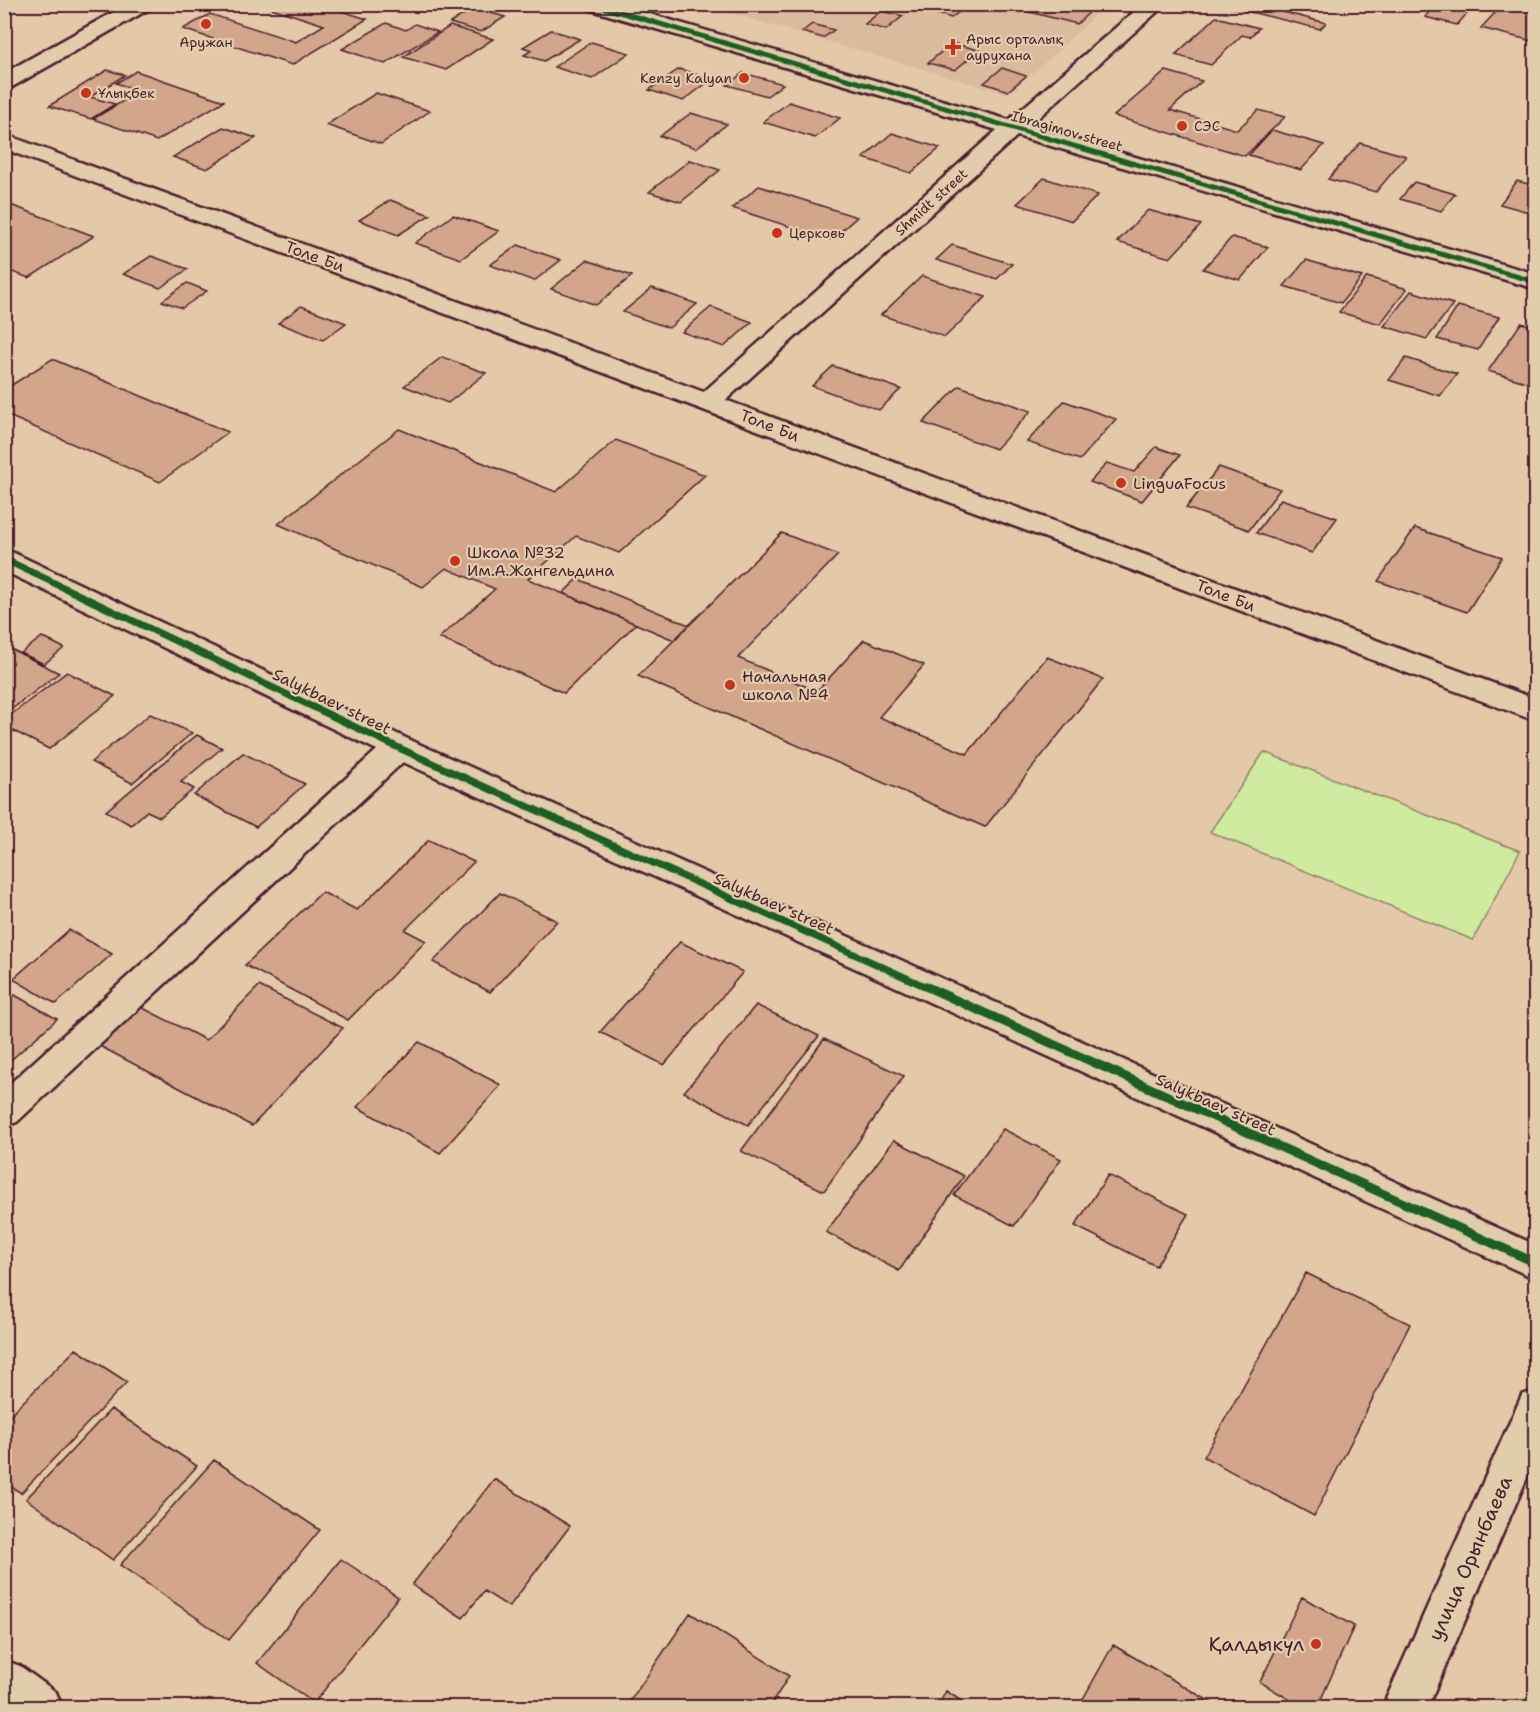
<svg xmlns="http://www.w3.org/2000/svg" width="1540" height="1712" font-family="'Shantell Sans',sans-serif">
  <rect width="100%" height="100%" fill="#e3c9a8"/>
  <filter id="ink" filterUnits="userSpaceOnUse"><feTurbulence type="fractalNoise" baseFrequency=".0167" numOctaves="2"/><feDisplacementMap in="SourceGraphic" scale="12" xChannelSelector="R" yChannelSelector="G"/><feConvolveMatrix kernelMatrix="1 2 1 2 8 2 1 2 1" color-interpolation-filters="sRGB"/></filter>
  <g filter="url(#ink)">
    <path fill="#dbbb9d" d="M702 5H1105L1057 52 1008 94Z"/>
    <path fill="#d0eaa0" stroke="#8d8466" stroke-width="1.5" d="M1264 752 1520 851 1473 940 1210 832Z"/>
    <path fill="#d3a58a" stroke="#4a1f2b" stroke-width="1.5" d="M259 4H320L367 19 292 65 183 29 210 14 296 42 324 25Z
      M781 4H815L806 12Z
      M906 4H970L951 18Z
      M1028 4H1098L1077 24 1022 10Z
      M1232 4H1252L1326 23 1320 29 1230 7Z
      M1436 4H1452L1471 9 1457 25 1425 17Z
      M1503 4 1536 11V37L1532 41 1481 28Z
      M474 8 505 17 481 32 450 23Z
      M881 11 903 16 886 30 865 24Z
      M1216 17 1259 28 1250 37 1242 35 1211 65 1175 55Z
      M386 23 406 30 415 24 438 32 385 64 342 49Z
      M812 24 834 30 823 38 802 32Z
      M450 26 493 39 446 70 403 57Z
      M551 30 580 39 544 61 524 55 532 50 523 47Z
      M591 42 629 53 592 79 554 67Z
      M952 43 979 50 955 70 928 63Z
      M1002 68 1026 76 1008 91 984 83Z
      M679 69 712 79 683 101 649 90Z
      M107 70 125 75 90 97 115 104 91 119 49 106Z
      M136 71 224 101 157 141 93 119 140 91 116 83Z
      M1166 71 1202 81 1170 110 1237 130 1258 110 1285 117 1245 156 1114 116Z
      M743 73 783 84 767 96 727 85Z
      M376 93 430 111 381 144 326 125Z
      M789 102 840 118 815 138 763 122Z
      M691 113 727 124 696 148 660 136Z
      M223 127 256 138 207 169 173 157Z
      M1272 130 1324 145 1301 170 1249 155Z
      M892 133 940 148 911 173 863 158Z
      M1360 143 1406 156 1376 192 1328 179Z
      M690 160 720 170 681 202 649 192Z
      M1044 178 1098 195 1072 221 1017 204Z
      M1517 181 1536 186V208L1532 213 1500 204Z
      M1414 182 1455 194 1441 211 1400 199Z
      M759 186 857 217 831 240 732 208Z
      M390 200 430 215 398 235 359 220Z
      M8 204 94 236 29 278 4 269V206Z
      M1148 210 1201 225 1170 258 1117 242Z
      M453 215 499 231 461 259 415 243Z
      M1232 237 1268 247 1240 280 1203 269Z
      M518 245 561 260 534 281 490 265Z
      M952 245 1012 264 997 279 936 260Z
      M151 256 188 269 160 288 123 274Z
      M587 260 632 276 596 305 551 289Z
      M1306 260 1362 277 1341 303 1284 286Z
      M922 276 986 297 945 337 881 315Z
      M1367 277 1407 289 1380 324 1339 312Z
      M187 283 207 291 182 308 162 301Z
      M652 288 697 304 669 328 623 312Z
      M1411 291 1453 304 1427 339 1384 326Z
      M301 306 346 323 323 340 278 323Z
      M1458 306 1499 317 1478 350 1437 339Z
      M711 307 752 322 724 347 682 332Z
      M1521 323 1536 327V385L1488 371Z
      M442 357 486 373 448 403 404 386Z
      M1406 358 1457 374 1440 396 1389 380Z
      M52 359 228 432 160 482 4 414V390Z
      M833 366 901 389 879 410 812 386Z
      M959 386 1031 411 996 449 923 423Z
      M1064 401 1116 419 1080 460 1027 442Z
      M399 429 556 492 616 440 705 475 619 553 576 536 528 579 636 624 564 693 439 638 495 589 446 568 423 587 278 524Z
      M1156 447 1180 455 1142 501 1090 482 1107 463 1134 472Z
      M1219 467 1280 489 1249 530 1186 508Z
      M1281 499 1337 518 1312 553 1256 533Z
      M1415 528 1502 557 1467 612 1378 581Z
      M782 533 838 555 738 658 817 691 864 640 924 665 879 717 967 754 1047 657 1103 679 985 827 638 676Z
      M578 579 689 625 674 640 563 593Z
      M42 637 64 648 44 664 21 653Z
      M7 647 59 673 4 715V649Z
      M67 672 115 696 49 749 4 726V720Z
      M150 714 192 733 132 783 91 762Z
      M197 735 222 748 181 782 194 789 160 817 147 811 131 825 106 811Z
      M243 753 305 784 256 827 194 795Z
      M429 840 474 862 405 930 426 941 348 1020 245 965 322 892 357 910Z
      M500 893 557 921 490 992 433 962Z
      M69 930 112 954 56 1004 13 979Z
      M680 942 743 972 664 1065 600 1032Z
      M259 986 343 1028 252 1126 92 1042 133 1003 206 1040Z
      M4 989 57 1019 4 1066Z
      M756 1005 819 1036 748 1125 684 1092Z
      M824 1039 904 1076 824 1191 741 1151Z
      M419 1042 501 1085 440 1153 357 1107Z
      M1003 1129 1061 1159 1014 1226 954 1195Z
      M894 1140 964 1176 899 1271 826 1232Z
      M1108 1175 1188 1214 1156 1266 1075 1226Z
      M1306 1273 1410 1324 1314 1516 1204 1457Z
      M76 1349 127 1382 21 1493 4 1482V1421Z
      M111 1409 197 1466 113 1560 26 1499Z
      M214 1460 320 1530 229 1640 120 1565Z
      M494 1479 570 1526 509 1607 484 1591 463 1618 412 1585Z
      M341 1559 398 1597 314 1703 257 1663Z
      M1302 1597 1354 1626 1317 1708H1304L1260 1682Z
      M690 1613 789 1676 769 1708H634L628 1704Z
      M1113 1645 1221 1708H1078Z
      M946 1691 972 1708H937Z"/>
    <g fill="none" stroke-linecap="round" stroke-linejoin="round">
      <g stroke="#4a1f2b" stroke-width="5">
        <path id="minor" d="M128 4H154L151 8 12 87 4 88V73Z
          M582 4H616L1009 120 1143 4H1166L1029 126 1536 274V289L1017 136 717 408 708 410 699 408 695 402 699 396 997 130 585 8Z
          M4 550 14 553 410 740 1536 1245V1279L403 762 17 1122 4 1127V1089L377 750 4 571Z
          M1536 1390V1457L1427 1708H1382L1522 1395Z
          M4 1660 20 1666 56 1692 62 1708H4Z"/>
      </g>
      <g stroke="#4a1f2b" stroke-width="5">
        <path id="secondary" d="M4 134 1536 699V721L4 149Z"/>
      </g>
      <use href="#minor" fill="#e1cdac" fill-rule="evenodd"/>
      <use href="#secondary" fill="#e1cdac" fill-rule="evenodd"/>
      <g stroke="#e1cdac" stroke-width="8">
        <path id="cycleway-far2" d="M592 4 1536 282"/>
      </g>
      <g stroke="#e1cdac" stroke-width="10">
        <path id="cycleway-far1" d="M4 559 399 748 929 988"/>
      </g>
      <g stroke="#e1cdac" stroke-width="13">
        <path id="cycleway" d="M925 986 1536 1263"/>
      </g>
      <use href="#cycleway-far2" stroke="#1b5e20" stroke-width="5"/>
      <use href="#cycleway-far1" stroke="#1b5e20" stroke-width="7"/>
      <use href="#cycleway" stroke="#1b5e20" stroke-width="9"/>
    </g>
  </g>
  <g fill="#c8321e" stroke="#e1cdac" stroke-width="2">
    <circle cx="206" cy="24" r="6"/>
    <path d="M950 38h6v6h6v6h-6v6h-6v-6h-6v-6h6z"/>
    <circle cx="744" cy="78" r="6"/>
    <circle cx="86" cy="93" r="6"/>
    <circle cx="1182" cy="126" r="6"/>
    <circle cx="777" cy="233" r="6"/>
    <circle cx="1121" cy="483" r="6"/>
    <circle cx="455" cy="561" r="6"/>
    <circle cx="730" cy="685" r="6"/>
    <circle cx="1316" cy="1644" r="6"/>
  </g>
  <g text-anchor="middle" stroke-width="4.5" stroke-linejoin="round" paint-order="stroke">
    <g font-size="14" fill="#4a1f2b" stroke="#e1cdac" text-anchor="start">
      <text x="966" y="44">Арыс орталық<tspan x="966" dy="16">аурухана</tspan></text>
      <text x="206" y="47" text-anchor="middle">Аружан</text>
      <text x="732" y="83" text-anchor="end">Kenzy Kalyan</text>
      <text x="98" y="98">Ұлықбек</text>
      <text x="1194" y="131">СЭС</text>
      <text x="789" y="238">Церковь</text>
    </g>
    <g font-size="14" fill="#4a1f2b" stroke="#e1cdac">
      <text transform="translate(1067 131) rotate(16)" y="5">Ibragimov street</text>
      <text transform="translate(931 202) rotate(-42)" y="5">Shmidt street</text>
    </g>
    <g font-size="16" fill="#4a1f2b" stroke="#e1cdac">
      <text transform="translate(315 256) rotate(20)" y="6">Толе Би</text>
      <text transform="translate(770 425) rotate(21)" y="6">Толе Би</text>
      <text transform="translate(1226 595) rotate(21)" y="6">Толе Би</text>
      <text transform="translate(332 701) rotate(26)" y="6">Salykbaev street</text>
      <text transform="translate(774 903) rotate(24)" y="6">Salykbaev street</text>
      <text transform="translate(1216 1104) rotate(24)" y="6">Salykbaev street</text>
    </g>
    <g font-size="16" fill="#4a1f2b" stroke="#e1cdac" text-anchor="start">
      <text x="1133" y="489">LinguaFocus</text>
      <text x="467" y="558">Школа №32<tspan x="467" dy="18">Им.А.Жангельдина</tspan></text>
      <text x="742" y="682">Начальная<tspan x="742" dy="18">школа №4</tspan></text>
    </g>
    <g font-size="20" fill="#4a1f2b" stroke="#e1cdac">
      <text transform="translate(1470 1558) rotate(-66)" y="7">улица Орынбаева</text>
    </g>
    <g font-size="20" fill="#4a1f2b" stroke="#e1cdac" text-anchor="end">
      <text x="1304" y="1651">Қалдыкүл</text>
    </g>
  </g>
  <rect width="1540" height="1712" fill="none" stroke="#e1cdac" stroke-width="24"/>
  <rect x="12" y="12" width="1516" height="1688" fill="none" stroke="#4a1f2b" stroke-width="2" filter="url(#ink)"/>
</svg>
